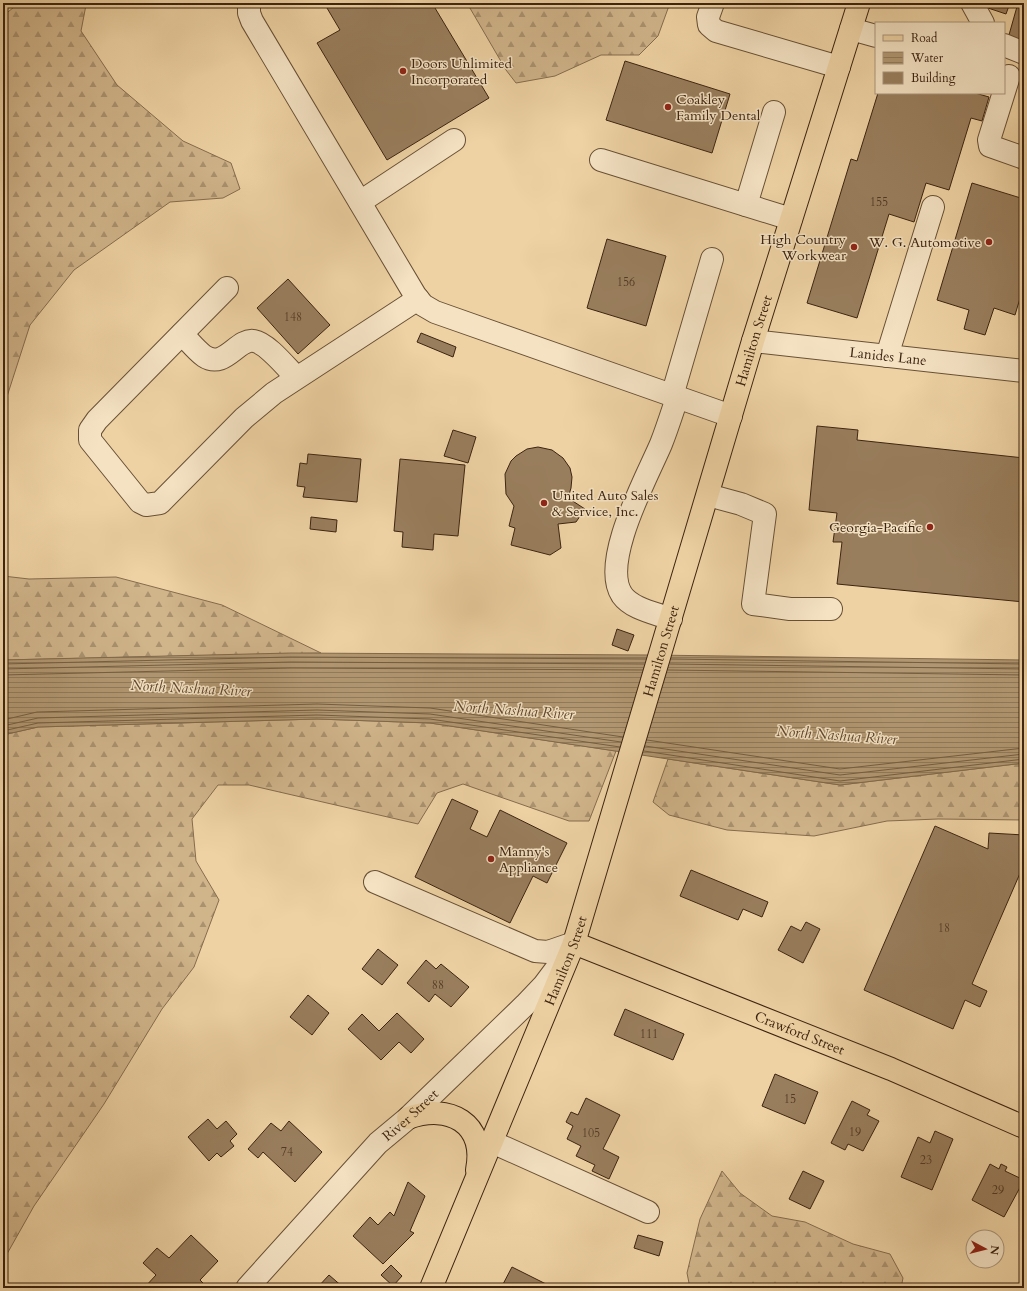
<svg xmlns="http://www.w3.org/2000/svg" width="1027" height="1291" font-family="Cardo,serif">
  <defs>
    <pattern id="forest-firs" width="22" height="20" patternUnits="userSpaceOnUse"><rect width="22" height="20" fill="#d0b48a"/><path d="M5 1l3.5 6h-7zM16 11l3.5 6h-7z" fill="#aa926f"/></pattern>
    <pattern id="water-rules" width="6" height="5" patternUnits="userSpaceOnUse"><rect width="6" height="5" fill="#b19771"/><path d="M0 2.5h6" fill="none" stroke="#917b5b"/></pattern>
  </defs>
  <rect width="100%" height="100%" fill="#eed2a3"/>
  <filter id="stains"><feTurbulence type="fractalNoise" baseFrequency=".005" numOctaves="4"/><feColorMatrix values="0 0 0 0 .2 0 0 0 0 .09 0 0 0 0 .02 0 0 0 .5 -.17"/></filter>
  <radialGradient id="worn" r=".72"><stop offset=".6" stop-color="#630" stop-opacity="0"/><stop offset="1" stop-color="#630" stop-opacity=".3"/></radialGradient>
  <path fill="url(#forest-firs)" stroke="#866c4e" d="M19 3H88L86 5 81 31 117 85 183 141 231 163 240 189 223 198 170 202 74 270 30 325 3 409V16Z
    M467 3H670L658 36 639 55H601L555 76 516 83 506 70Z
    M3 576 29 579 116 577 222 605 321 653 3 660Z
    M317 719 430 723 616 751 589 821H569L463 784 437 793 418 824 249 785H218L192 819 196 861 219 900 194 967 162 1009 104 1104 34 1206 3 1261V735L38 727Z
    M668 759 840 785 1024 763V820L938 819 887 821 814 836 727 830 669 815 653 802Z
    M722 1171 740 1193 772 1216 805 1222 853 1244 890 1254 903 1278 901 1288H690L687 1273 700 1219Z"/>
  <path fill="url(#water-rules)" stroke="#82694b" d="M291 653 651 655 1024 660V763L840 785 430 723 317 719 38 727 3 735V660Z"/>
  <g fill="none" stroke-linecap="round" stroke-linejoin="round">
    <path stroke="#765e41" stroke-width="1" d="M671 659 1024 664
      M3 664 291 657 646 659
      M670 664 1024 669
      M3 669 291 662 644 664
      M668 670 1024 675
      M3 675 291 668 643 670
      M3 720 37 712 317 704 430 708 623 737
      M3 726 38 718 317 710 430 714 621 742
      M3 731 38 723 317 715 430 719 620 747
      M647 740 840 769 1024 748
      M645 746 840 775 1024 754
      M644 751 840 781 1024 759"/>
  </g>
  <path fill="#997e5d" stroke="#3c2411" d="M324 3H432L489 98 387 160 317 43 340 30Z
    M990 3H1010L1006 14 988 8Z
    M1018 3H1024V47L1007 42Z
    M625 61 730 94 712 153 606 120Z
    M878 93H975L989 97 982 121 971 118 949 190 926 183 914 222 889 214 857 318 807 303 851 159 857 161Z
    M972 183 1024 199V285L1015 315 994 308 985 335 964 329 969 310 937 300Z
    M607 239 666 256 646 326 587 308Z
    M288 279 330 325 298 354 257 308Z
    M421 333 456 347 453 357 417 342Z
    M817 426 858 430 857 440 1024 458V602L837 584 842 542H833L837 513 809 510Z
    M453 430 476 437 468 463 444 456Z
    M538 447 552 450 563 458 570 468 572 477 571 488 568 498 585 509 576 522 558 524 561 548 550 555 511 545 515 528 509 526 514 506 506 494 505 474 511 461 516 456 527 449Z
    M308 454 361 459 357 502 303 497 305 487 297 486 300 463 307 464Z
    M400 459 465 465 458 536 434 534 433 550 402 547 403 532 394 531Z
    M311 517 337 520 336 532 310 529Z
    M617 629 634 635 628 651 612 645Z
    M452 799 478 811 470 829 487 837 500 810 567 843 547 883 533 876 510 923 415 877Z
    M935 826 988 849 989 833 1024 835V871H1021L972 984 987 991 980 1007 965 1000 953 1029 864 990Z
    M691 870 768 902 762 917 743 909 738 920 680 896Z
    M806 922 820 929 803 963 778 950 791 926 801 931Z
    M378 949 398 965 382 985 362 969Z
    M426 960 436 969 441 964 469 987 451 1007 435 994 429 1002 407 983Z
    M308 995 329 1013 312 1035 290 1017Z
    M625 1009 684 1034 673 1060 614 1035Z
    M397 1013 424 1039 411 1053 399 1042 381 1060 348 1029 362 1014 379 1031Z
    M775 1074 818 1092 805 1124 762 1106Z
    M586 1098 620 1115 603 1149 619 1157 609 1179 592 1171 595 1165 576 1156 581 1146 567 1139 573 1126 566 1122 571 1112 578 1115Z
    M852 1101 870 1110 867 1115 879 1121 863 1151 848 1144 845 1150 831 1143Z
    M208 1119 217 1129 226 1121 237 1134 230 1141 234 1146 221 1157 217 1153 209 1161 188 1137Z
    M289 1121 322 1152 295 1182 263 1152 258 1158 248 1149 271 1123 281 1131Z
    M935 1131 953 1139 932 1190 901 1177 918 1137 930 1143Z
    M990 1164 999 1169 1001 1164 1007 1167 1005 1171 1024 1180 1004 1217 972 1200Z
    M803 1171 824 1181 810 1209 789 1199Z
    M408 1182 425 1196 410 1231 414 1233 383 1264 353 1236 370 1217 378 1225 390 1212 394 1216Z
    M191 1235 218 1261 200 1280 205 1285 201 1288H144L156 1275 143 1263 157 1248 169 1258Z
    M638 1235 663 1242 659 1256 634 1248Z
    M391 1265 402 1276 393 1286 381 1275Z
    M512 1267 554 1288H501Z
    M329 1275 344 1288H317Z"/>
  <g fill="none" stroke-linecap="round" stroke-linejoin="round">
    <g stroke="#685036" stroke-width="24">
      <g id="minor">
        <path d="M249 3V13L252 21 415 295 423 305 435 312 731 416"/>
        <path d="M713 3 708 17 709 25 716 31 839 67"/>
        <path d="M972 3 983 23"/>
        <path d="M851 29 876 36"/>
        <path d="M1004 45 1024 53"/>
        <path d="M1009 76 989 140 990 146 1024 158"/>
        <path d="M601 160 791 219"/>
        <path d="M360 202 454 140"/>
        <path d="M746 205 774 112"/>
        <path d="M227 288 97 420 90 430V440L140 502 146 505 160 503 244 418 274 393 418 299"/>
        <path d="M182 334C189 341 196 350 204 356 225 370 237 338 254 341 267 343 287 368 296 377"/>
        <path id="s1" d="M753 341 1024 371"/>
        <path d="M887 356 933 207"/>
        <path d="M672 396 712 259"/>
        <path d="M708 495 741 504 765 514 753 604 790 609H831"/>
        <path d="M671 619C655 613 632 609 622 595 600 562 647 477 661 444 667 429 672 413 677 398"/>
        <path d="M375 882 535 951 548 952 574 943"/>
        <path d="M492 1142 648 1212"/>
        <path id="s2" d="M247 1288 378 1143 408 1118 525 1005 544 985 562 961"/>
      </g>
    </g>
    <g stroke="#3c2411" stroke-width="24">
      <g id="major">
        <path id="s3" d="M574 943 891 1069 1024 1127"/>
        <path d="M408 1118C449 1103 486 1123 477 1170"/>
        <path id="s4" d="M431 1288 574 943 753 341 859 3"/>
      </g>
    </g>
    <use href="#minor" stroke="#f4e2c3" stroke-width="22"/>
    <use href="#major" stroke="#eed2a3" stroke-width="22"/>
  </g>
  <g fill="#8f2418" stroke="#f4e2c3" stroke-width="1.5">
    <circle cx="403" cy="71" r="4"/>
    <circle cx="668" cy="107" r="4"/>
    <circle cx="989" cy="242" r="4"/>
    <circle cx="854" cy="247" r="4"/>
    <circle cx="544" cy="503" r="4"/>
    <circle cx="930" cy="527" r="4"/>
    <circle cx="491" cy="859" r="4"/>
  </g>
  <g text-anchor="middle" stroke-width="3" stroke-linejoin="round" paint-order="stroke">
    <g font-size="12" fill="#533a24">
      <text x="879" y="206">155</text>
      <text x="626" y="286">156</text>
      <text x="293" y="321">148</text>
      <text x="944" y="932">18</text>
      <text x="438" y="989">88</text>
      <text x="649" y="1038">111</text>
      <text x="790" y="1103">15</text>
      <text x="855" y="1136">19</text>
      <text x="591" y="1137">105</text>
      <text x="287" y="1156">74</text>
      <text x="926" y="1164">23</text>
      <text x="998" y="1194">29</text>
    </g>
    <g font-size="14" fill="#3c2411" stroke="#f4e2c3" text-anchor="start">
      <text x="411" y="68">Doors Unlimited<tspan x="411" dy="16">Incorporated</tspan></text>
      <text x="676" y="104">Coakley<tspan x="676" dy="16">Family Dental</tspan></text>
      <text x="846" y="244" text-anchor="end">High Country<tspan x="846" dy="16">Workwear</tspan></text>
      <text x="981" y="247" text-anchor="end">W. G. Automotive</text>
      <text x="552" y="500">United Auto Sales<tspan x="552" dy="16">&amp; Service, Inc.</tspan></text>
      <text x="922" y="532" text-anchor="end">Georgia-Pacific</text>
      <text x="499" y="856">Manny's<tspan x="499" dy="16">Appliance</tspan></text>
    </g>
    <g font-size="14" fill="#3c2411" stroke="#f4e2c3">
      <text dy="5" stroke="none"><textPath href="#s4" startOffset="1002">Hamilton Street</textPath></text>
      <text dy="5" stroke="none"><textPath href="#s1" startOffset="136">Lanides Lane</textPath></text>
      <text dy="5" stroke="none"><textPath href="#s4" startOffset="678">Hamilton Street</textPath></text>
      <text dy="5" stroke="none"><textPath href="#s4" startOffset="354">Hamilton Street</textPath></text>
      <text dy="5" stroke="none"><textPath href="#s3" startOffset="243">Crawford Street</textPath></text>
      <text dy="5" stroke="none"><textPath href="#s2" startOffset="238">River Street</textPath></text>
    </g>
    <g font-size="15" font-style="italic" fill="#5f462e" stroke="#f4e2c3">
      <text transform="translate(191 688) rotate(3)" y="5">North Nashua River</text>
      <text transform="translate(514 710) rotate(4)" y="5">North Nashua River</text>
      <text transform="translate(837 735) rotate(4)" y="5">North Nashua River</text>
    </g>
  </g>
  <rect width="1027" height="1291" fill="none" stroke="#eed2a3" stroke-width="16"/>
  <rect x="4" y="4" width="1019" height="1283" fill="none" stroke="#3c2411" stroke-width="2"/>
  <rect x="8" y="8" width="1011" height="1275" fill="none" stroke="#3c2411"/>
  <rect x="875" y="22" width="130" height="72" fill="#f4e2c3" stroke="#aa967c"/>
  <rect x="883" y="35" width="20" height="6" fill="#eed2a3" stroke="#aa967c"/>
  <text x="911" y="42" font-size="12" fill="#3c2411">Road</text>
  <rect x="883" y="52" width="20" height="12" fill="url(#water-rules)" stroke="#aa967c"/>
  <text x="911" y="62" font-size="12" fill="#3c2411">Water</text>
  <rect x="883" y="72" width="20" height="12" fill="#997e5d" stroke="#aa967c"/>
  <text x="911" y="82" font-size="12" fill="#3c2411">Building</text>
  <g transform="translate(985 1249) rotate(97)"><circle r="19" fill="#f4e2c3" stroke="#aa967c"/>
  <path d="M0-3L7 15L0 10L-7 15Z" fill="#8f2418"/>
  <text y="-6" font-size="11" font-weight="bold" text-anchor="middle" fill="#3c2411">N</text>
  </g>
  <rect width="100%" height="100%" filter="url(#stains)"/>
  <rect width="100%" height="100%" fill="url(#worn)"/>
</svg>
